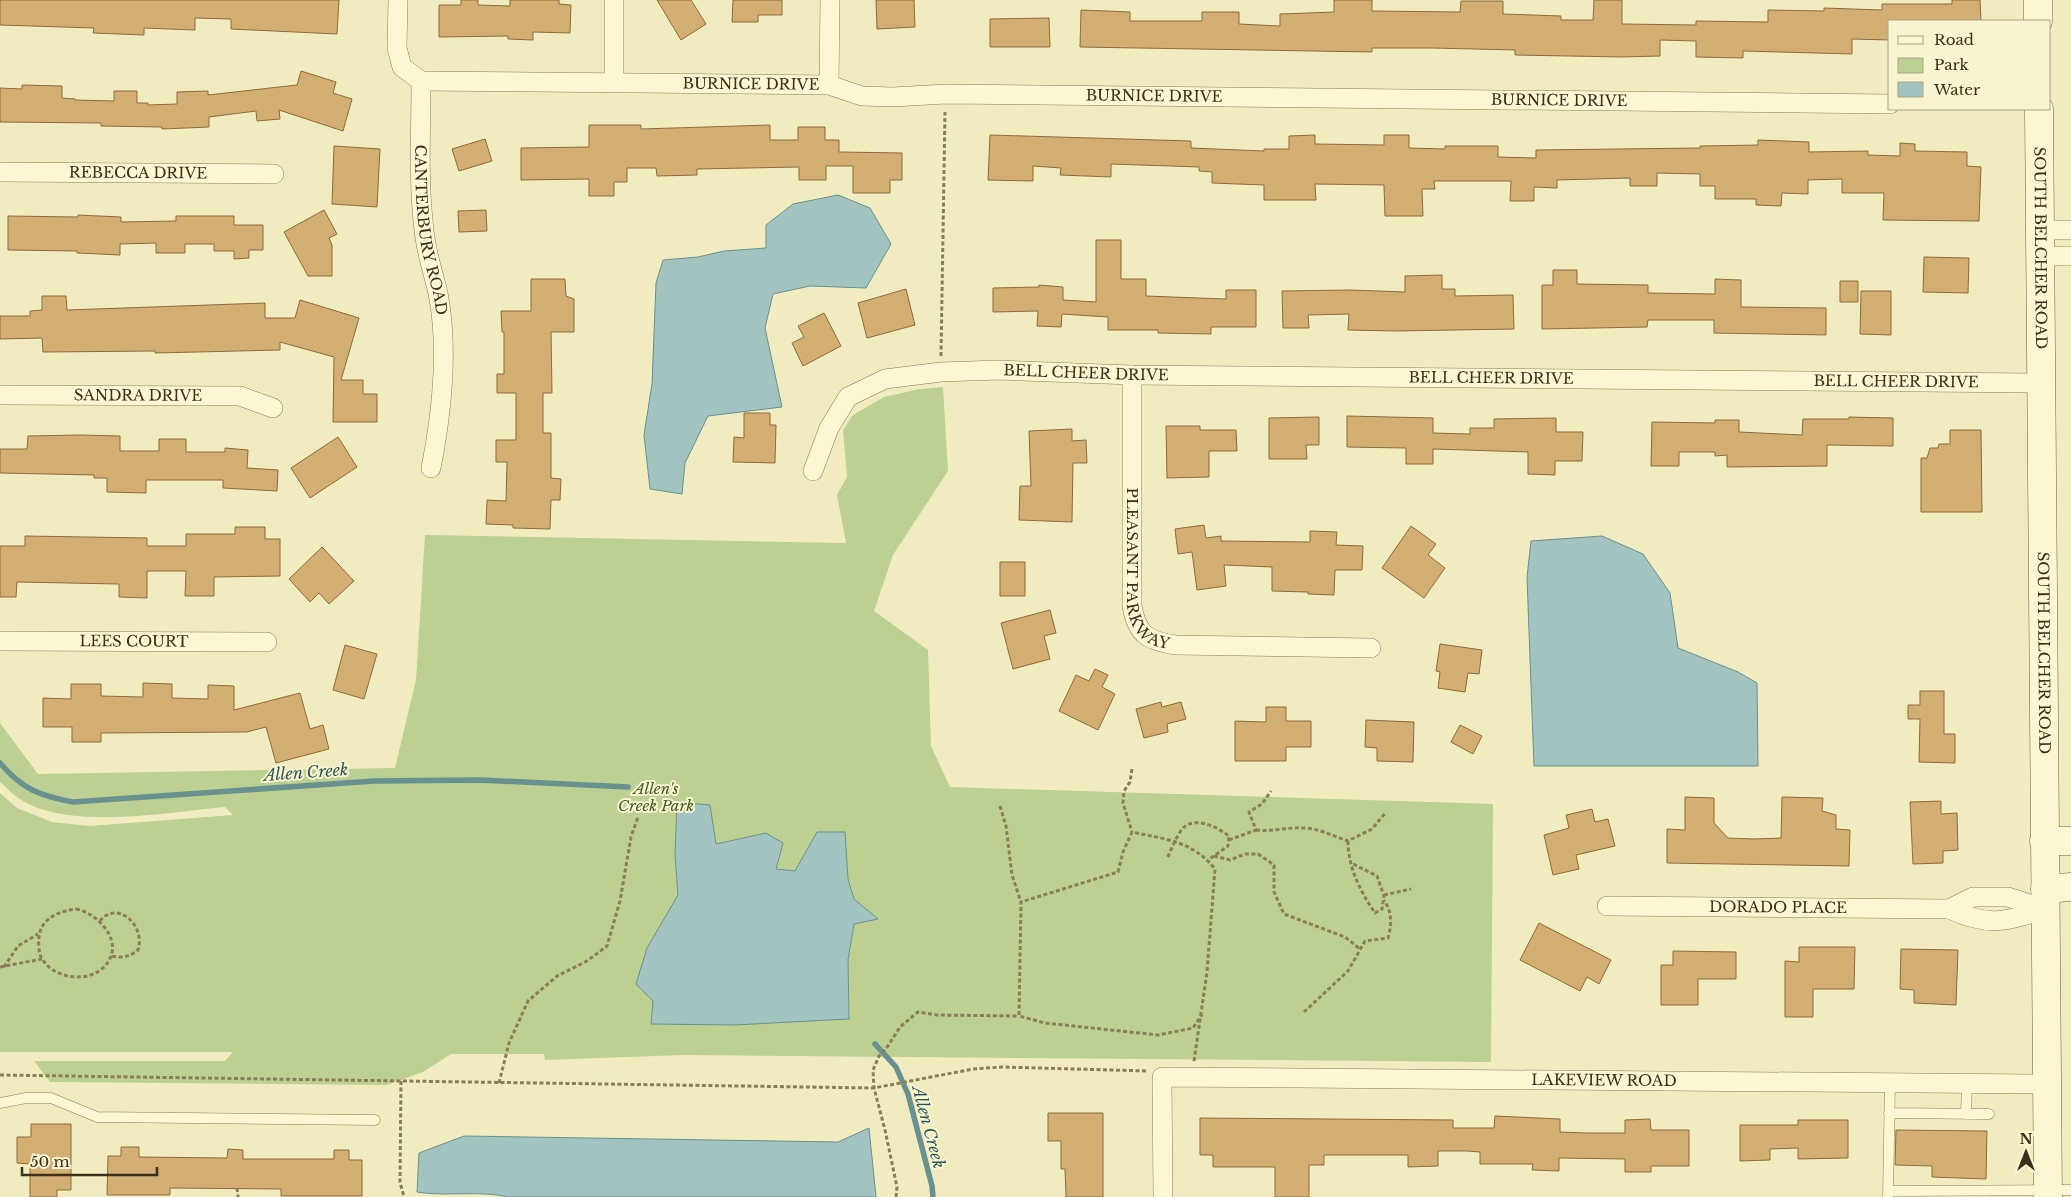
<svg xmlns="http://www.w3.org/2000/svg" width="2071" height="1197" font-family="'Libre Baskerville',serif">
  <rect width="100%" height="100%" fill="#f1ecbf"/>
  <path fill="#bcd092" d="M943 387 948 471 893 555 874 611 928 650 931 746 950 787 1493 804 1491 1062 683 1055 545 1060 544 1054H451L423 1072 387 1085 50 1082 34 1061H225L233 1052H0V793L17 808 52 822 90 826 233 815 225 807C169 812 68 831 20 799 13 795 7 788 0 782V723L38 774 395 768 416 680 425 535 846 543 837 495 847 477 843 430 853 415 884 397 920 389Z"/>
  <path fill="#a3c3c0" stroke="#69918f" d="M838 195 870 208 891 244 866 288 810 286 773 294 765 328 782 407 708 416 685 463 682 494 650 489 644 435 652 384 656 283 663 260 698 257 724 251 766 248V225L793 204Z
    M1602 536 1643 554 1670 593 1678 648 1738 672 1757 683 1758 766H1534L1527 577 1531 541Z
    M677 802 710 805 716 844 766 833 783 843 776 869 795 871 817 832H845L848 879 854 899 878 919 854 924 848 960 849 1019 734 1025 651 1024 653 1001 636 984 647 948 678 895 675 855Z
    M869 1128 876 1197H508C481 1190 444 1197 417 1192L419 1153 464 1136 838 1142Z"/>
  <g fill="none" stroke-linecap="round" stroke-linejoin="round">
    <path stroke="#69918f" stroke-width="5.5" d="M0 763C22 789 40 796 73 802L374 781 480 780 628 787
      M875 1044 896 1067 908 1094 932 1186 933 1197"/>
  </g>
  <path fill="#d3ae72" stroke="#8d6b3a" d="M0 0H339L337 34 231 29V19L195 18V30L144 28V35L93 33 94 28 0 25Z
    M461 0H478V5L510 6V0H559V4L571 5 570 33 533 32V40L508 39V36L439 37V5H461Z
    M657 0H691L706 24 681 40Z
    M733 0H782V15H758V22H732Z
    M876 0H914L915 27 877 29Z
    M1334 0H1372V11L1460 12 1461 1H1503V14L1561 16V20H1593L1594 0H1622V24L1696 25V21L1768 22V10L1824 11V8L1882 10V4H1952V0H1980L1981 21H1890V40L1852 39V54L1743 51V58L1696 57V41L1660 40V56L1622 57 1515 55V50L1432 48H1372V52L1080 47 1081 10 1130 12V21H1202V12H1239V24L1280 26V14L1334 12Z
    M1049 18 1050 47H990V19Z
    M301 71 336 82 333 93 352 99 343 131 279 110 280 119 257 121 256 111 209 117V127L162 129V127L101 126V123L0 122V88L22 89V85L62 86V98L75 99V100L114 101V91H137V103H148V105L177 104V92L208 91V95L297 85Z
    M589 125H641V129L770 125V140H798V127H825V140H839V152L902 153V180H890V193H853V166H826V180H799V167L697 169V175L657 176 656 168H627V182H614V196H589V179L521 180V148L589 147Z
    M990 135 1191 141V148L1264 151V149H1289V136L1315 135V144L1384 145V135H1409V148L1445 149V146H1498V157L1536 158V150L1700 148V146L1758 145V140L1809 142V152L1868 151V155L1900 156V143L1915 144V151L1967 152V166L1981 167 1979 221 1883 220 1884 193H1842V179L1808 180V194L1782 193 1781 206 1756 205V199H1715V186H1700V174L1657 173V186H1630V178L1557 180V188L1534 187V201H1510L1511 181H1434L1435 189H1422L1423 216H1385L1384 185 1315 184 1316 200H1264V185L1212 183V172L1199 171V167L1111 164V177L1060 175 1061 168 1033 166V181L988 180Z
    M485 139 492 161 459 171 452 149Z
    M334 146 380 149 377 207 332 204Z
    M324 210 337 234 329 238 332 245V276H308L284 232Z
    M486 210 487 231 459 232 458 211Z
    M78 215 121 217V222L176 221V216H234V225H263V250H249V258L234 259V251H214V244H185V253H156V243L120 244V255L77 253V251L8 250V216L78 217Z
    M1096 240H1121V279H1146V296L1226 299V290H1256V327H1211V334L1158 333V330H1108V317L1062 314 1061 327 1037 326 1038 311 993 312V288L1039 287V285L1063 287V300L1096 302Z
    M1924 257 1969 258 1968 293 1923 292Z
    M1553 270H1577V284L1648 285V293L1715 294V279L1741 280V307L1826 308V335L1714 333V320H1648L1647 327 1542 329V285H1553Z
    M1442 275V289H1455V296L1513 295 1514 329 1396 331 1348 330 1349 314 1308 315 1309 328H1283L1282 291 1350 290 1405 292V276Z
    M531 279H565L566 296 574 299V332H551L552 393H543V433H551V478L561 479 560 500H551L550 529 513 528V525L486 524 487 500 506 501 507 462H496V440H516V393H497V374H504V332H502L501 311H531Z
    M1840 281H1858V302H1840Z
    M906 289 915 325 867 338 858 303Z
    M1861 291H1891V335L1860 334Z
    M42 296H66L67 310 265 303V318H295L300 300 359 318 341 380H363V394H377V422H333L334 357 280 342V350L155 353V351L43 352 42 338 0 339V316H30V311L42 310Z
    M824 313 841 346 803 366 792 343 804 337 798 326Z
    M744 413H770V425H776L775 463 733 462 734 437 744 438Z
    M1347 416 1433 418V433L1470 434V428H1494V419L1556 418V432H1583L1582 461H1555V475L1528 474V452L1433 449V464H1406V448L1347 447Z
    M1319 417V445H1306L1307 459H1269V418Z
    M1849 417 1893 418V446L1827 445V466L1727 467V455L1715 456V452H1679V466H1651L1652 422 1715 423V420H1739V432L1802 435 1803 419H1849Z
    M1166 426H1200V430H1236L1237 451H1209V477L1167 478Z
    M1072 429V441L1086 440 1087 463H1073L1072 522 1019 520 1020 486H1031L1029 431Z
    M1950 430H1981L1982 512H1921V458H1927L1930 448H1938L1939 444H1950Z
    M80 435 120 436V451H159V439H186V452H225V448L248 450 247 468 278 470 277 491 223 488V480H146V493L107 492V478H94V475L0 473V449H27L28 436Z
    M338 437 357 467 310 498 291 468Z
    M1204 525 1206 538 1221 536V541L1310 542V531L1337 532 1336 545 1363 546 1362 570H1335L1334 595 1308 594V592L1272 591V567L1224 565 1226 586 1197 590 1192 552 1178 554 1175 529Z
    M1411 526 1436 544 1428 555 1445 568 1424 598 1382 568Z
    M235 527H265V539H280V576L214 577V596H185L186 571H147V598L119 597V584L17 582 16 597H0V546H25V536L147 538V546H186V534H235Z
    M322 547 354 581 329 604 319 593 310 602 289 579Z
    M1000 562H1025V596H1000Z
    M1050 610 1056 633 1044 636 1050 659 1013 669 1001 623Z
    M1440 644 1482 650 1479 674 1468 673 1465 692 1438 688 1440 672 1436 671Z
    M345 645 377 654 364 699 333 690Z
    M1095 669 1108 675 1102 687 1115 694 1098 730 1059 711 1076 675 1089 681Z
    M143 683 172 684V698L208 699V685L234 686V710L300 693 310 729 323 725 329 749 276 763 266 727 247 732 101 733V742H72V727H43V698L71 699V684H101V696L143 697Z
    M1920 691H1944V734H1955V763L1919 762 1920 719H1908V705H1920Z
    M1161 702 1162 707 1181 702 1186 719 1167 724 1168 732 1144 738 1136 709Z
    M1266 707H1286V721H1311V747H1286V761H1235V721L1266 722Z
    M1366 720 1414 722 1413 762 1377 761V748L1365 747Z
    M1460 725 1482 736 1473 754 1451 742Z
    M1685 797 1714 798V823L1728 838 1754 839 1781 838 1782 797 1823 798 1822 811 1836 815V829L1850 830 1849 866 1667 863V829L1685 830Z
    M1941 801V814L1957 813 1958 850 1943 851V863L1913 864 1910 802Z
    M1592 809 1595 822 1608 819 1615 846 1576 855 1579 869 1553 875 1544 835 1569 828 1566 815Z
    M1539 923 1611 960 1599 984 1587 977 1580 991 1520 960Z
    M1799 947H1855L1854 989H1813V1017H1785V961L1799 962Z
    M1901 949 1958 950 1956 1005 1914 1003V990L1900 989Z
    M1673 951 1736 952V979H1698V1005H1661V965H1673Z
    M1048 1113H1103V1197H1066L1065 1169H1061V1141H1048Z
    M1495 1116 1560 1119V1132L1586 1133H1625V1120L1650 1119 1651 1130H1689V1166H1651V1172H1625V1159L1559 1158V1171L1532 1170 1533 1164H1480V1152L1467 1151H1438V1166L1408 1167V1155H1324V1165H1309V1197H1275V1167H1213V1155H1200V1118L1453 1120V1128H1494Z
    M1798 1120H1848V1158L1798 1159V1148L1770 1149V1160L1740 1161V1125H1798Z
    M31 1124H71V1190H57V1197H30V1164L17 1163V1137H31Z
    M1896 1130 1987 1131 1986 1179 1932 1177V1166L1895 1165Z
    M121 1147H139V1157L227 1158 228 1149 243 1150V1159H334V1150H349V1160H362V1196H281V1189L170 1188V1195H107L108 1156H121Z"/>
  <g fill="none" stroke-linecap="round" stroke-linejoin="round">
    <g stroke="#8b7d56" stroke-width="11">
      <path id="lane" d="M0 1103 26 1098H51L97 1117 375 1120
        M1889 1113 1989 1114
        M1966 1114 1967 1084
        M1888 1191 2071 1190
        M1888 1197 1890 1083"/>
    </g>
    <g stroke="#8b7d56" stroke-width="20">
      <g id="street">
        <path id="s1" d="M398 0 397 48 402 67 421 81C421 131 418 181 424 230 426 252 433 272 438 293 449 350 442 412 431 468"/>
        <path d="M614 0V82"/>
        <path id="s2" d="M421 81 829 85 862 96 893 97 946 94 1890 104"/>
        <path d="M829 85 830 0"/>
        <path id="s3" d="M0 172 274 174"/>
        <path d="M2040 230H2071"/>
        <path d="M2040 256H2071"/>
        <path id="s4" d="M1132 375V606C1137 635 1148 641 1176 645L1371 648"/>
        <path id="s5" d="M0 395 240 396 273 408"/>
        <path id="s6" d="M813 471 829 428 848 397 885 379 941 372 999 370 1132 375 2041 383"/>
        <path id="s7" d="M0 641 267 642"/>
        <path id="s8" d="M1607 906 1949 909C1988 927 2005 922 2045 909"/>
        <path d="M1949 909 1973 897H2008L2045 909"/>
        <path id="s9" d="M1163 1197 1162 1077 2047 1084"/>
      </g>
    </g>
    <g stroke="#6d5e39" stroke-width="29">
      <g id="secondary">
        <path d="M2038 0V21"/>
        <path id="s10" d="M2039 109 2048 1197"/>
        <path d="M2044 841H2071"/>
        <path d="M2045 889 2071 887"/>
      </g>
    </g>
    <path stroke="#8b7d56" stroke-width="3" stroke-dasharray="4 2.5" stroke-linecap="butt" d="M941 356 945 112
      M1132 769 1130 782 1124 791 1123 803 1132 832
      M1000 806 1006 826 1012 875 1021 902
      M1256 830C1272 832 1287 827 1303 828 1318 828 1333 836 1348 841L1372 829 1386 812
      M1229 840 1256 830 1249 812 1262 804 1271 791
      M1348 841C1348 867 1360 891 1375 913L1382 909 1384 896 1377 876 1351 863
      M1214 856 1230 860 1245 854H1258L1274 865V892L1284 914 1345 937 1360 949
      M1168 857C1171 849 1175 840 1180 832 1191 814 1216 826 1229 836L1228 846 1208 860
      M1384 895 1411 889
      M76 909C94 912 119 935 111 956 101 983 62 982 46 964 41 959 39 954 39 947 36 922 53 912 76 909Z
      M100 921C116 900 146 924 138 950 130 957 122 958 111 956
      M0 967 42 959
      M4 967 18 946 38 934
      M1304 1012 1348 971 1365 941 1388 938C1392 924 1392 912 1384 900
      M1194 1061 1207 972 1215 869C1193 841 1164 839 1132 832L1123 852 1118 872 1021 902 1019 1016 1045 1023 1158 1035 1193 1028 1202 1014
      M0 1075 874 1088 973 1069 1002 1067 1147 1071
      M401 1081 400 1182 404 1197
      M499 1083 509 1043 528 1001 557 976 587 961 607 946 620 901 631 837 638 817
      M237 1188 238 1197
      M896 1197 897 1187 885 1130 874 1088 873 1070 879 1056 886 1049 900 1027 918 1012 937 1015 1019 1016"/>
    <use href="#lane" stroke="#fbf7d3" stroke-width="10"/>
    <use href="#street" stroke="#fbf7d3" stroke-width="19"/>
    <use href="#secondary" stroke="#fbf7d3" stroke-width="28"/>
  </g>
  <g text-anchor="middle" stroke-width="4" stroke-linejoin="round" paint-order="stroke">
    <g font-size="15" fill="#3a301c" stroke="#f8f4cf">
      <text dy="5" stroke="none"><textPath href="#s2" startOffset="330">BURNICE DRIVE</textPath></text>
      <text dy="5" stroke="none"><textPath href="#s2" startOffset="735">BURNICE DRIVE</textPath></text>
      <text dy="5" stroke="none"><textPath href="#s2" startOffset="1140">BURNICE DRIVE</textPath></text>
      <text dy="5" stroke="none"><textPath href="#s3" startOffset="138">REBECCA DRIVE</textPath></text>
      <text dy="5" stroke="none"><textPath href="#s1" startOffset="241">CANTERBURY ROAD</textPath></text>
      <text dy="5" stroke="none"><textPath href="#s10" startOffset="139">SOUTH BELCHER ROAD</textPath></text>
      <text dy="5" stroke="none"><textPath href="#s6" startOffset="325">BELL CHEER DRIVE</textPath></text>
      <text dy="5" stroke="none"><textPath href="#s6" startOffset="730">BELL CHEER DRIVE</textPath></text>
      <text dy="5" stroke="none"><textPath href="#s6" startOffset="1135">BELL CHEER DRIVE</textPath></text>
      <text dy="5" stroke="none"><textPath href="#s5" startOffset="138">SANDRA DRIVE</textPath></text>
      <text dy="5" stroke="none"><textPath href="#s4" startOffset="201">PLEASANT PARKWAY</textPath></text>
      <text dy="5" stroke="none"><textPath href="#s7" startOffset="134">LEES COURT</textPath></text>
      <text dy="5" stroke="none"><textPath href="#s10" startOffset="544">SOUTH BELCHER ROAD</textPath></text>
      <text dy="5" stroke="none"><textPath href="#s8" startOffset="171">DORADO PLACE</textPath></text>
      <text dy="5" stroke="none"><textPath href="#s9" startOffset="562">LAKEVIEW ROAD</textPath></text>
    </g>
    <g font-size="15" font-style="italic" fill="#3f5821" stroke="#f8f4cf">
      <text x="656" y="794">Allen's<tspan x="656" dy="17">Creek Park</tspan></text>
    </g>
    <g font-size="16" font-style="italic" fill="#2a545b" stroke="#f8f4cf">
      <text transform="translate(306 772) rotate(-4)" y="6">Allen Creek</text>
      <text transform="translate(929 1127) rotate(75)" y="6">Allen Creek</text>
    </g>
  </g>
  <rect x="1888" y="20" width="162" height="90" fill="#f8f4cf" stroke="#aca687"/>
  <rect x="1898" y="36" width="25" height="8" fill="#fbf7d3" stroke="#aca687"/>
  <text x="1934" y="45" font-size="15" fill="#3a301c">Road</text>
  <rect x="1898" y="58" width="25" height="15" fill="#bcd092" stroke="#aca687"/>
  <text x="1934" y="70" font-size="15" fill="#3a301c">Park</text>
  <rect x="1898" y="82" width="25" height="15" fill="#a3c3c0" stroke="#aca687"/>
  <text x="1934" y="95" font-size="15" fill="#3a301c">Water</text>
  <g transform="translate(2026 1152)" stroke="#f8f4cf" stroke-width="4" paint-order="stroke">
  <path d="M0-4L9 19L0 12L-9 19Z" fill="#3a301c"/>
  <text y="-8" font-size="14" font-weight="bold" text-anchor="middle" fill="#3a301c">N</text>
  </g>
  <path d="M22 1167v8h135v-8" fill="none" stroke="#3a301c" stroke-width="2.5"/>
  <text x="30" y="1167" font-size="15" fill="#3a301c" stroke="#f8f4cf" stroke-width="4" paint-order="stroke">50 m</text>
</svg>
